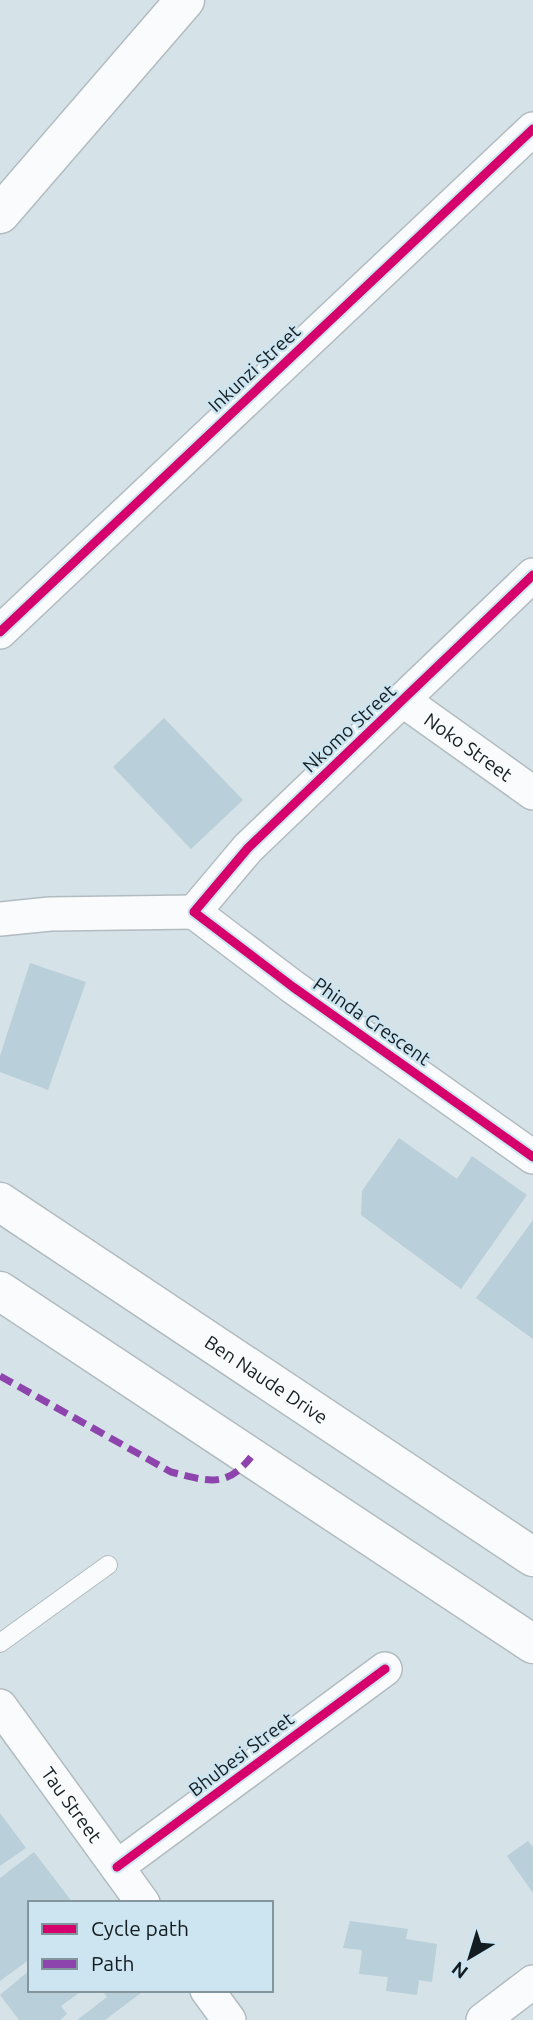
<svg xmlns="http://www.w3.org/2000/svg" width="533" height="2020" font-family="Ubuntu,sans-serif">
  <rect width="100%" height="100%" fill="#d5e2e8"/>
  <path fill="#b9cfd9" d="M164 718 243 800 191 849 113 767Z
    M30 963 86 982 48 1090 0 1072V1056Z
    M399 1138 457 1179 472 1156 527 1195 461 1289 361 1215 362 1191Z
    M533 1220V1339L476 1298Z
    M0 1813 26 1848 0 1866Z
    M528 1841 533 1847V1893L507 1856Z
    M34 1852 73 1903H30V1959L0 1981V1878Z
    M350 1921 408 1929 406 1939 437 1944 432 1982 419 1980 417 1995 386 1991 388 1977 359 1974 362 1950 343 1948Z
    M30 1970V1990H83L61 2006 67 2014 60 2020H19L0 1995Z
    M102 1990H145L105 2020H77L107 1997Z"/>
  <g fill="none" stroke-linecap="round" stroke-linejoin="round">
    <g stroke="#b2bcc0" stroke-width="20">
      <path id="service" d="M0 1643 108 1565"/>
    </g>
    <g stroke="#b2bcc0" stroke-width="36">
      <g id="minor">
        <path d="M0 632 533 129"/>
        <path id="s1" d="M404 701 533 793"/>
        <path d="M194 912 248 848 533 575"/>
        <path d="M194 912 293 987 533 1157"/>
        <path d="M0 919 50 914 194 912"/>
        <path id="s2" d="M0 1706 143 1903"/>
        <path d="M117 1867 385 1669"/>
        <path d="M207 1990 229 2020"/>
        <path d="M483 2020 533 1982"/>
      </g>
    </g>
    <g stroke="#b2bcc0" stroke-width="41">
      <g id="secondary">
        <path id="s3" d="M0 1202 533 1557"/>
        <path d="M0 1291 533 1644"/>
      </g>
    </g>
    <g stroke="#b2bcc0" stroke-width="41">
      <path id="motorway" d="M0 214 185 0"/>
    </g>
    <use href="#service" stroke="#f9fbfc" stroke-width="18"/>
    <use href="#minor" stroke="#f9fbfc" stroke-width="33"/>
    <use href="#secondary" stroke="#f9fbfc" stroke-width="38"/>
    <use href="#motorway" stroke="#f9fbfc" stroke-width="38"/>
    <path stroke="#8e44ad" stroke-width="7" stroke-dasharray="14 7" stroke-linecap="butt" d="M0 1376 171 1472C207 1481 226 1489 251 1457"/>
    <g stroke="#cde5f0" stroke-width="13">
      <path id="cycleway" d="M533 575 248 848 194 912 293 987 533 1157
        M0 632 533 129
        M117 1867 385 1669"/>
    </g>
    <use href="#cycleway" stroke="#d6006c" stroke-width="9"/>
  </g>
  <g text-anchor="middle" stroke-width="5" stroke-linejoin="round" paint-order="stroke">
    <g font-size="19" fill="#131c20" stroke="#cde5f0">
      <text transform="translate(254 368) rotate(-43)" y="7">Inkunzi Street</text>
      <text transform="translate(349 728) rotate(-43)" y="7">Nkomo Street</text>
      <text dy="7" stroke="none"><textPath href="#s1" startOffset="79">Noko Street</textPath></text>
      <text transform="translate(372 1021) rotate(35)" y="7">Phinda Crescent</text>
      <text dy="7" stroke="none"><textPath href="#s3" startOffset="320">Ben Naude Drive</textPath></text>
      <text transform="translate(241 1754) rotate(-37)" y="7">Bhubesi Street</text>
      <text dy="7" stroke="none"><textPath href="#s2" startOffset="122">Tau Street</textPath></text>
    </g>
  </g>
  <rect x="28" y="1901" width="245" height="91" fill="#cde5f0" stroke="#83959d" stroke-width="2"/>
  <rect x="42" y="1924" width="35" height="10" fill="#d6006c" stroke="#83959d" stroke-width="2"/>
  <text x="91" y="1936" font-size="21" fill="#131c20">Cycle path</text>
  <rect x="42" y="1959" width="35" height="10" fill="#8e44ad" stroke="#83959d" stroke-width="2"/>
  <text x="91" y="1971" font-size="21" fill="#131c20">Path</text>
  <g transform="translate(470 1957) rotate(218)" stroke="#cde5f0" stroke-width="5" paint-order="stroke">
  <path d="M0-5L12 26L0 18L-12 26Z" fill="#131c20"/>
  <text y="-10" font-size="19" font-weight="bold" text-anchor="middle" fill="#131c20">N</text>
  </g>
</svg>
